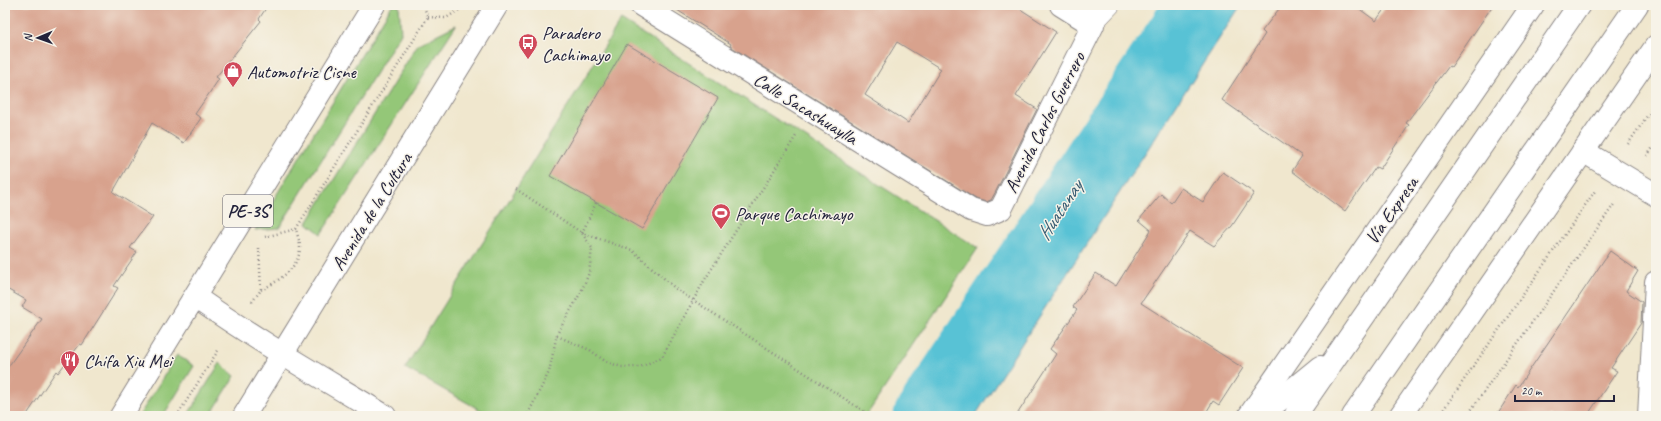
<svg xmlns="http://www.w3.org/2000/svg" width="1661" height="421" font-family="Caveat,sans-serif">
  <rect width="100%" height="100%" fill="#f7f3e8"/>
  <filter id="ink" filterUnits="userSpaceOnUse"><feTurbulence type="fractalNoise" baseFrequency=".025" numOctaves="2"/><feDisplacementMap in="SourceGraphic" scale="8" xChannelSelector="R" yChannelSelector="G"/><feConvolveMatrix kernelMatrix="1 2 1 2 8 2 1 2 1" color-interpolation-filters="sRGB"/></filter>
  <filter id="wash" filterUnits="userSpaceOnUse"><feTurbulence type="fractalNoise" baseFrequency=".012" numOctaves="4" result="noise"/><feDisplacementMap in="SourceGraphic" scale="16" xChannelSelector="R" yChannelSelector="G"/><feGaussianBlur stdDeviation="0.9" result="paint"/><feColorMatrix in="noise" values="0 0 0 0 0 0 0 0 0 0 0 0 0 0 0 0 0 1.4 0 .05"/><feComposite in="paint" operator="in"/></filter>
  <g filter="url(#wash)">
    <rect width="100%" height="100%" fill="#f0e7ce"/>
    <path fill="#94c778" stroke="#5b745a" d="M392 5H399L401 33 279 228 255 230Z
      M621 20 978 248 866 416H491L405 368Z
      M456 25 321 234 307 223 418 44Z
      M177 355 194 366 163 416H139Z
      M220 363 235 376 210 416H187Z"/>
    <path fill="#59c2d5" stroke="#3e7288" d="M1195 5H1241L975 416H923Z"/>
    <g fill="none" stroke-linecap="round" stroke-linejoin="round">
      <path stroke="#59c2d5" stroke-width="59" d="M923 416 1195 5"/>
    </g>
    <g id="blocks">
      <path fill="#d8a28d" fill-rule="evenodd" d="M5 5H268L259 19 261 21 216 77 219 79 195 114 201 118 184 143 152 123 113 192 153 217 130 248 137 252 114 286 118 288 82 345 80 344 58 373 56 371 26 416H5V371L42 319 22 307 26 300 5 288Z
        M669 5H1014L1056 32 1016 96 1037 109 995 193 991 200 986 202 976 199 730 46 731 44ZM897 42 941 69 908 123 865 95Z
        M1282 5H1354L1376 21 1387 5H1493L1451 67 1449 66 1406 123 1409 125 1380 169 1376 167 1345 211 1292 171 1302 156 1222 100 1265 34 1262 31Z
        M627 44 718 98 642 229 550 176Z
        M1223 172 1254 193 1232 226 1214 246 1190 231 1141 303 1243 368 1219 405 1213 401 1204 416H1016L1056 354 1050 349 1077 310 1073 307 1096 273 1116 286 1151 230 1139 220 1161 194 1171 203 1181 188 1203 202Z
        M1610 251 1638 271 1626 291 1642 302 1641 323 1611 368 1617 371 1587 416H1496L1516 385 1518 387Z"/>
    </g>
  </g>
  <g filter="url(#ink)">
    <use href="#blocks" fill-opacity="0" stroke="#898484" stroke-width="1"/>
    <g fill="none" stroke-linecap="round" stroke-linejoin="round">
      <g stroke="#898484" stroke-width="18">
        <path id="service" d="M1093 25 1112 5"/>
      </g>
      <g stroke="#898484" stroke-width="24">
        <path id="minor" d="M641 5 971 210 987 215 1001 209 1093 25V5
          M1061 5 1093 25
          M1583 151 1656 195
          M195 297C256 340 321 377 385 416
          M1649 416 1656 282"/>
      </g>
      <g stroke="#898484" stroke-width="24">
        <path id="secondary" d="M1249 416 1533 5
          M1400 416 1656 46"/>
      </g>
      <g stroke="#898484" stroke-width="24">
        <path id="primary" d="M1260 416 1320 367
          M1295 416 1579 5
          M1353 416 1637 5"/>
      </g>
      <g stroke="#898484" stroke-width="24">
        <path id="trunk" d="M121 416 374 5
          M244 416 497 5"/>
      </g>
      <path stroke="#898484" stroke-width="2.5" stroke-dasharray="1 3" stroke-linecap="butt" d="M428 17 446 18 459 10
        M1628 144 1656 103
        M1647 156 1656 143
        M516 189 582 233 592 248 589 273 581 292 557 334 549 372 527 416
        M596 203 582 233 632 250 676 289 868 414
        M265 237 296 229 428 17 423 5
        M261 290C277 282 300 268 300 247 300 242 297 234 296 229
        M252 302 261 290 259 248
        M557 336 590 350 605 361 621 367H640L662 357 704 281 796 136
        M177 416 219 349
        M1439 416 1595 191
        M1467 416 1615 203"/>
      <use href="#service" stroke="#fff" stroke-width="17"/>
      <use href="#minor" stroke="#fff" stroke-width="22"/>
      <use href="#secondary" stroke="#fff" stroke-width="22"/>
      <use href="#primary" stroke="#fff" stroke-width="22"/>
      <use href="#trunk" stroke="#fff" stroke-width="22"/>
    </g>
  </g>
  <defs>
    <g id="bus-pin" transform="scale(1)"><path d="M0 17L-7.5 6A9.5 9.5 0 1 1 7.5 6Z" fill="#d1495b" stroke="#f7f3e8"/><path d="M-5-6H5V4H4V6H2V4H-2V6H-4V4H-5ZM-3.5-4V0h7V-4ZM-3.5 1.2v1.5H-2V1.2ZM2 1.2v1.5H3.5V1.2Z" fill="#fff"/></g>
    <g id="shop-pin" transform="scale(1)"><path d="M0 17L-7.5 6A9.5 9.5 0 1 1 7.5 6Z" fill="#d1495b" stroke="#f7f3e8"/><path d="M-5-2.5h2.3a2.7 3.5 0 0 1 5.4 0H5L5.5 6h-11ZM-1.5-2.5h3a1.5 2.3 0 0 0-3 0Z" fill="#fff"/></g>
    <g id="stadium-pin" transform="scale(1)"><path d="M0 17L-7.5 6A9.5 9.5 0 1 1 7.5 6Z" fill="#d1495b" stroke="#f7f3e8"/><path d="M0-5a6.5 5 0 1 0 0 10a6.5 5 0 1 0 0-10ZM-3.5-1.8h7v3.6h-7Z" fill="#fff"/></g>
    <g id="restaurant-pin" transform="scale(1)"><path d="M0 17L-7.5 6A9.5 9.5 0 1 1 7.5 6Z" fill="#d1495b" stroke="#f7f3e8"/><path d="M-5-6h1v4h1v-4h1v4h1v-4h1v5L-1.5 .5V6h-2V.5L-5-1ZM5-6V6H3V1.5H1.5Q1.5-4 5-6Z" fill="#fff"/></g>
  </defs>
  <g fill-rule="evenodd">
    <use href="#bus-pin" x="528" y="43"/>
    <use href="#shop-pin" x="233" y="71"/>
    <use href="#stadium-pin" x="721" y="213"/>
    <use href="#restaurant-pin" x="70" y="360"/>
  </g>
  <g text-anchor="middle" stroke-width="3" stroke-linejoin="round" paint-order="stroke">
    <rect fill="#f7f3e8" stroke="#62616f" stroke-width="1" x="223" y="195" width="50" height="32" rx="3"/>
    <g font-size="18" font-weight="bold" fill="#22223b">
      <text x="248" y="217">PE-3S</text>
    </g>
    <g font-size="19" fill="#22223b" stroke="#f7f3e8" text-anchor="start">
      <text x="542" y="39">Paradero<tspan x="542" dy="22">Cachimayo</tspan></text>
      <text x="247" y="78">Automotriz Cisne</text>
      <text x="735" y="220">Parque Cachimayo</text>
      <text x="84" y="367">Chifa Xiu Mei</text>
    </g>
    <g font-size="19" fill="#22223b" stroke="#f7f3e8">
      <text transform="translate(806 108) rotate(32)" y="7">Calle Sacashuaylla</text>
      <text transform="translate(1044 122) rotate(-63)" y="7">Avenida Carlos Guerrero</text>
      <text transform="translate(1391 210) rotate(-55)" y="7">Vía Expresa</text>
      <text transform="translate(371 211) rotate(-58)" y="7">Avenida de la Cultura</text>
    </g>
    <g font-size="20" font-style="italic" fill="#355a71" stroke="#f7f3e8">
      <text transform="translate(1059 210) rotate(-57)" y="7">Huatanay</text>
    </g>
  </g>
  <rect width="1661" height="421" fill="none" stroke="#f7f3e8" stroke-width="20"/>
  <g transform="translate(38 38) rotate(268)" stroke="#f7f3e8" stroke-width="3" paint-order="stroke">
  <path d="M0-3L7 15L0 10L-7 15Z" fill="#22223b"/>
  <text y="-6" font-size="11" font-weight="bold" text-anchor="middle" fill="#22223b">N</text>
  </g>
  <path d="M1515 395v6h99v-6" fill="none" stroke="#22223b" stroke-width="2"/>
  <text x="1521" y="395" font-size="12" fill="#22223b" stroke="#f7f3e8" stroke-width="3" paint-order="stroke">20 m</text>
</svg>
